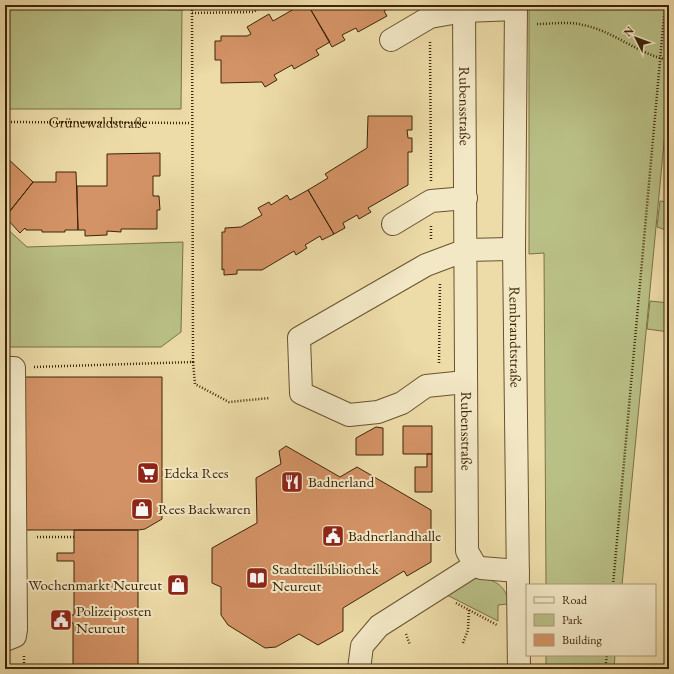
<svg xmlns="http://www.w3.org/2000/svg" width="674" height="674" font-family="'EB Garamond',serif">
  <rect width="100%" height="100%" fill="#eddca8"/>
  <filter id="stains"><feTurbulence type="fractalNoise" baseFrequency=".005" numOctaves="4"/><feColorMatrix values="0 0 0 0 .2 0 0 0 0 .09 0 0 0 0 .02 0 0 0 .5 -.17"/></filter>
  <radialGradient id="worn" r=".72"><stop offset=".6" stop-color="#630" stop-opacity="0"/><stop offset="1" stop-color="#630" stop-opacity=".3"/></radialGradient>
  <path fill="#b9c086" stroke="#7b7247" d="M5 5H16L19 7 182 10 181 109H5Z
    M529 5H669V90L622 585H546L544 253 529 254Z
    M660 201 669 202V231L657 227Z
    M5 227 27 247 183 242 181 332 161 347H5Z
    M650 301 669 303V332L647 329Z
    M475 578C492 577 508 586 508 604L498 605V621L445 594Z
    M546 655H615L614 669H546Z"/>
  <path fill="#d49366" stroke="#3d2408" d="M301 5H308L330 42 316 50 319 55 294 69 292 65 274 75 277 80 265 87 262 82 221 83V60H215V41H221V36H247L251 34 247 27 269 14 273 21Z
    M308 5H395L384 11 387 16 358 32 356 28 342 35 345 40 332 47Z
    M368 116H412V130H407L408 138H412V152H408V185L368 208 371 212 359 219 357 215 343 223 345 228 334 234 308 190 328 178 325 174 367 148Z
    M5 145 10 150 5 154Z
    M160 153V176H153V196H159L160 210H157V229H121V232L107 231V235L85 236V230H78L77 186H107V154Z
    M5 156 33 182 7 215 5 213Z
    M56 172H76L78 230H65V232H42V230H26L25 228 20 233 5 217 33 182H56Z
    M308 190 334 234 322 240 320 236 305 245 307 248 296 255 294 251 262 270H237V274L224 275V269L222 270V232H225V228L241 227 262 215 258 208 269 202 271 205 287 195 290 200Z
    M25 377H162V519L145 529 138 530H25Z
    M403 426H432V454H403Z
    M376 427 383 428V455H356V438Z
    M286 446 340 477 357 467 431 510V562L407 576 404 571 343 608V631L318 645 299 634 276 647 265 648 228 625 221 615V587L212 583V548L257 523 256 478 281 464 279 451Z
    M427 454H432V492H415V467H427Z
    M74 530H138V669H73V623H57V615H74V561H57V553H74Z"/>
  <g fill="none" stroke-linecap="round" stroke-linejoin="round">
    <g stroke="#695230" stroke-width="24">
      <g id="minor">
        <path id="s2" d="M464 5 467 551 475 565 481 568 518 571"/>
        <path id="s3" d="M516 5 514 249 519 669"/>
        <path d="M391 40 430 17 464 11 516 9"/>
        <path d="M393 224 431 201 466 198"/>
        <path d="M5 368H14L16 629 15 636 5 640"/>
        <path d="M465 382 426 386 402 403 378 412 349 415 301 393 299 338 426 265 466 250 514 249"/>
        <path d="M359 669 362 646 379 626 475 565"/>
      </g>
    </g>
    <g stroke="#3d2408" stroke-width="2.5" stroke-dasharray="1 2" stroke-linecap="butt">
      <path d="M192 13 253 12 266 5"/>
      <path d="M537 24C551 24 569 21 583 25 614 31 639 55 669 60"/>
      <path d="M430 42 431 181"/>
      <path id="s1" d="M5 122 191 123"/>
      <path d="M431 226V241"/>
      <path d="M193 362 195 384 229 402 270 398"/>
      <path d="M439 363 440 282"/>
      <path d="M34 367 193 362 192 5"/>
      <path d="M37 537H75"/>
      <path d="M613 585 665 5"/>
      <path d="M456 603 497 625"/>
      <path d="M406 634 410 645"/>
      <path d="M463 643 468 630 469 609"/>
      <path d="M24 656V669"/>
      <path d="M605 669 607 655"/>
    </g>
    <use href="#minor" stroke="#f3e8c6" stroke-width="22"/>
  </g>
  <defs>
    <g id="supermarket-square" transform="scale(1.15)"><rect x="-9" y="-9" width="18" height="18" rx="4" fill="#8f2418" stroke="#f3e8c6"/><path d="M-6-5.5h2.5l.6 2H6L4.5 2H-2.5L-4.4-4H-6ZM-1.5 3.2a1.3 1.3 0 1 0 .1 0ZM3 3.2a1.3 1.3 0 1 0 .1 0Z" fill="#fff"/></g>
    <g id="restaurant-square" transform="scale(1.15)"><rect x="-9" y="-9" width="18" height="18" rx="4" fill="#8f2418" stroke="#f3e8c6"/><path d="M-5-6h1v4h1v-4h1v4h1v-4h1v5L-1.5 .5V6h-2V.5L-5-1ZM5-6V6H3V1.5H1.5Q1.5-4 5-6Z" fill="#fff"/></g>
    <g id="shop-square" transform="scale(1.15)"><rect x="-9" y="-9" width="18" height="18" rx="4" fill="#8f2418" stroke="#f3e8c6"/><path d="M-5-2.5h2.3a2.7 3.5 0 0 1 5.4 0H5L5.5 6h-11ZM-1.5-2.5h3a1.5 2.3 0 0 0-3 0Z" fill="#fff"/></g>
    <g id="civic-square" transform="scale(1.15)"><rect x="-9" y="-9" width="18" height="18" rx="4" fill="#8f2418" stroke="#f3e8c6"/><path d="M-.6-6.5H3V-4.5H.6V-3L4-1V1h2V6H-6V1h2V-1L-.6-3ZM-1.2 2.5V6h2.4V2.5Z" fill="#fff"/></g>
    <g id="library-square" transform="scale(1.15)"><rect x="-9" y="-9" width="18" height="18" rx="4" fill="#8f2418" stroke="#f3e8c6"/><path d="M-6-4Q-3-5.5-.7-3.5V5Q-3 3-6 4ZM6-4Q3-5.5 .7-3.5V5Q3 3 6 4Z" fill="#fff"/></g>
  </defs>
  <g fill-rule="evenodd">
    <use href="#supermarket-square" x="148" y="473"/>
    <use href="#restaurant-square" x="292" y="482"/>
    <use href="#shop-square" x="142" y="509"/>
    <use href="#civic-square" x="333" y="536"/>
    <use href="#library-square" x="257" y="578"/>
    <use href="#shop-square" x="178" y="585"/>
    <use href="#civic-square" x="61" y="620"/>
  </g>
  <g text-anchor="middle" stroke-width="4" stroke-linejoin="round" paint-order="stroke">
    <g font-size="15" fill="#3d2408" stroke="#f3e8c6">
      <text dy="5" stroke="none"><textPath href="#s2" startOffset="101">Rubensstraße</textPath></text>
      <text dy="5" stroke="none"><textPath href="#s1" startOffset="93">Grünewaldstraße</textPath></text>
      <text dy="5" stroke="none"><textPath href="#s3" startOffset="332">Rembrandtstraße</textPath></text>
      <text dy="5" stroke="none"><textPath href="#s2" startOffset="426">Rubensstraße</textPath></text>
    </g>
    <g font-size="15" fill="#3d2408" stroke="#f3e8c6" text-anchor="start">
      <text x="164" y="478">Edeka Rees</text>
      <text x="308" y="487">Badnerland</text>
      <text x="158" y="514">Rees Backwaren</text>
      <text x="348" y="541">Badnerlandhalle</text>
      <text x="272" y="574">Stadtteilbibliothek<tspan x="272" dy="17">Neureut</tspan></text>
      <text x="162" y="590" text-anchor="end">Wochenmarkt Neureut</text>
      <text x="76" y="616">Polizeiposten<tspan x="76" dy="17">Neureut</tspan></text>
    </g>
  </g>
  <rect width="674" height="674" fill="none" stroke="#eddca8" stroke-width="20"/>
  <rect x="6" y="6" width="662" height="662" fill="none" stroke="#3d2408" stroke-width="2"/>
  <rect x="10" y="10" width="654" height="654" fill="none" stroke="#3d2408"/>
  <rect x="526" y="584" width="130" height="72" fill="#f3e8c6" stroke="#aa9a7a"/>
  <rect x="534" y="597" width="20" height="6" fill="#f3e8c6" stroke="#aa9a7a"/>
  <text x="562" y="604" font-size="12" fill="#3d2408">Road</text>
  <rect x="534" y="614" width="20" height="12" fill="#b9c086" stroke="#aa9a7a"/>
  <text x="562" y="624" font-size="12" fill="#3d2408">Park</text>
  <rect x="534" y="634" width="20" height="12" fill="#d49366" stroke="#aa9a7a"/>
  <text x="562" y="644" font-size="12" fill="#3d2408">Building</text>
  <g transform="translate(636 38) rotate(312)" stroke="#f3e8c6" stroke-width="3" paint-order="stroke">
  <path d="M0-3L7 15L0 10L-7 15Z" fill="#3d2408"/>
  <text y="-6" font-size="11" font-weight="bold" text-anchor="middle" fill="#3d2408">N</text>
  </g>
  <rect width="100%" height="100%" filter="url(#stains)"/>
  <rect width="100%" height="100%" fill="url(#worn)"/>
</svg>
